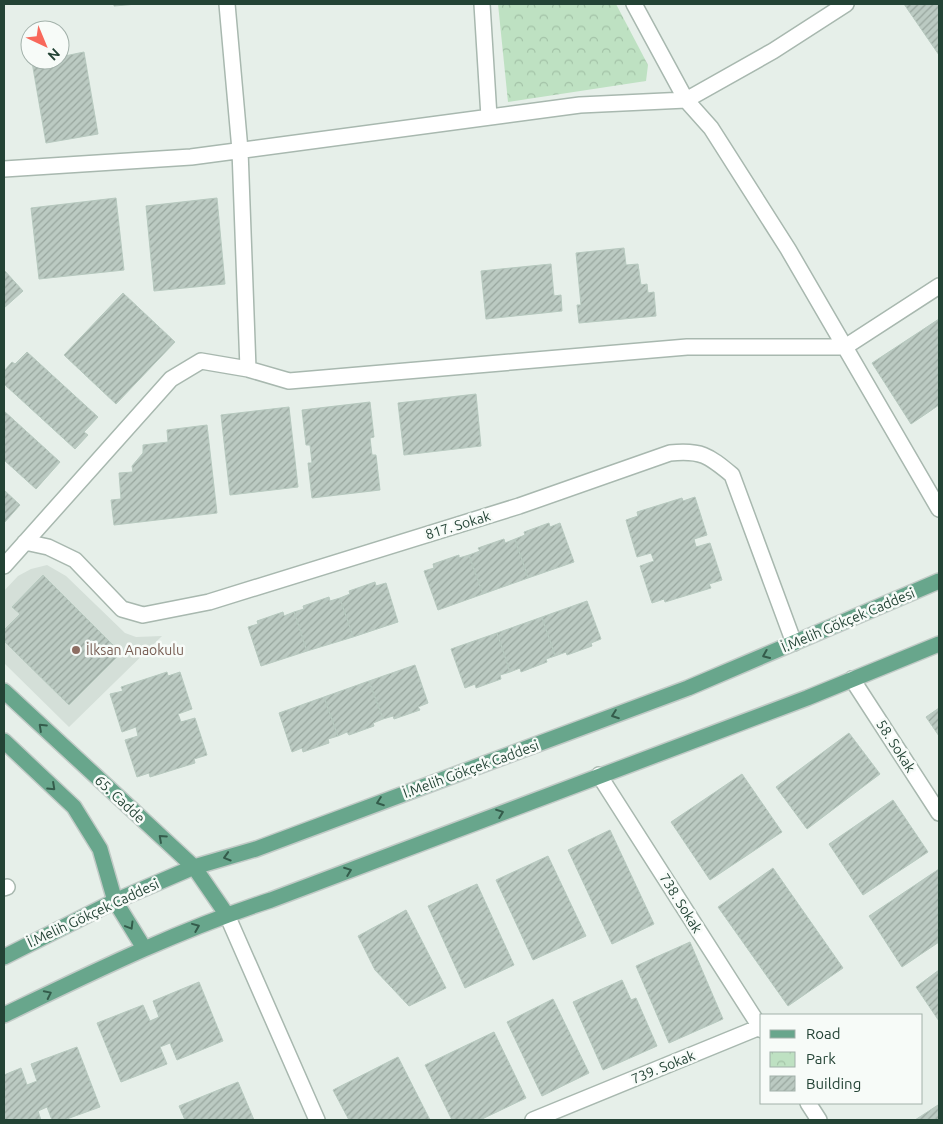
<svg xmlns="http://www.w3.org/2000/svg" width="943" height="1124" font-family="Ubuntu,sans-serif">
  <defs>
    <pattern id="park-crowns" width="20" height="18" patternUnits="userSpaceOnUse" patternTransform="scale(1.25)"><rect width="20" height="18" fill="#bee1c2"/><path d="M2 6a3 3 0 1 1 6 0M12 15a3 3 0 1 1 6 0" fill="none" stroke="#a3c2a7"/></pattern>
    <pattern id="building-hatch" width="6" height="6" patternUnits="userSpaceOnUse" patternTransform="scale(1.25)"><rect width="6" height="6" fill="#bbcac2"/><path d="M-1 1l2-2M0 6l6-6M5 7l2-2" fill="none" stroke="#98a69e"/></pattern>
  </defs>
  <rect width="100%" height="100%" fill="#e6efe9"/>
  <path fill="#d4dfd8" d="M47 565 66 576 125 633 136 637 162 636 69 727 4 663V591L18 576 31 569Z"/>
  <path fill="url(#park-crowns)" d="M498 4H616L648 65 646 81 508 102Z"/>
  <path fill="url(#building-hatch)" stroke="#b7c9bf" d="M114 4H137L114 6Z
    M904 4H939V55Z
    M84 52 98 134 46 143 32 62 60 60V57Z
    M116 198 124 270 39 279 31 208Z
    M217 198 225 284 154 291 146 206Z
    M624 248 626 265 638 264 641 285 647 284 648 293 654 292 656 316 579 323 577 305H581L576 253Z
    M551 264 554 296 561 295 562 311 486 319 481 271Z
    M4 270 23 291 4 308Z
    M123 293 175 342 116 404 64 355Z
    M939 319V405L911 424 872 363Z
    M27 352 98 417 84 432 88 435 75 449 4 384V371L12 362 15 364Z
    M476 394 481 446 404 455 398 403Z
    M370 402 374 437 370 438 372 455H376L380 490 312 498 308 463H312L310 445H306L302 410Z
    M289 407 298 487 230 495 221 415Z
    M4 411 60 462 36 489 4 460Z
    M207 425 217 513 114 525 111 500 121 499 119 473 133 472 132 466 143 453V445L168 442 167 430Z
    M4 490 20 505 4 523Z
    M695 497 707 535 694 539 696 547 710 543 722 580 709 584 711 588 665 602 664 599 652 603 640 566 654 561 651 553 637 557 626 520 638 516 637 512 682 498 683 501Z
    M549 523 550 527 560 523 574 562 528 578 515 539 525 535 524 532Z
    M504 539 505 543 515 539 528 578 483 594 469 555 480 551 478 548Z
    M459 555V558L469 555 483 594 438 610 424 571 434 568 433 564Z
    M43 575 121 653 69 705 4 641V630L20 614 12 607Z
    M375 582 376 586 386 583 398 622 353 637 340 598 350 594 349 591Z
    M329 597 330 601 340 598 353 637 307 651 294 612 304 609 303 606Z
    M587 601 601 639 591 643 592 646 567 655 566 652 555 656 542 617Z
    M283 612 284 616 294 612 307 651 261 666 248 627 258 624 257 621Z
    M542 617 555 656 546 659 547 662 521 672 520 668 510 672 497 633Z
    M497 633 510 672 500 675 501 679 476 688 475 684 465 688 451 649Z
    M415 665 428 703 418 707 420 710 394 719 393 716 383 719 369 681Z
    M167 672 168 676 180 672 192 709 178 714 181 722 195 718 207 755 194 759 195 763 150 777 149 773 137 777 125 740 138 736 136 727 122 732 110 694 123 691 121 687Z
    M369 681 383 719 373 723 374 726 349 735 347 732 338 736 324 697Z
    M324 697 338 736 328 739 329 743 303 752 302 748 292 752 279 713Z
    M939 708V736L926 717Z
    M849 733 880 774 807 829 776 787Z
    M742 774 782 832 710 880 671 822Z
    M893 800 928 852 863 895 829 844Z
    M610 830 654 924 612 944 568 850Z
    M548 856 586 936 533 960 496 880Z
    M773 868 843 968 788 1006 718 907Z
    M939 869V942L902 967 869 916Z
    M477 884 514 965 465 988 428 906Z
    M406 910 446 988 409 1006 375 970 358 936Z
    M690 942 723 1019 669 1043 636 966Z
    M939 970V1021L916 987Z
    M622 980 631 1000 636 998 657 1046 603 1070 573 1002Z
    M199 982 223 1041 177 1060 170 1043 160 1047 167 1064 121 1082 97 1023 143 1005 150 1021 159 1017 153 1001Z
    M553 999 589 1073 542 1096 507 1022Z
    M494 1032 526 1098 480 1120H452L425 1065Z
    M77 1047 100 1107 64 1120H52L47 1107 38 1111 41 1120H4V1075L21 1068 27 1085 37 1081 31 1064Z
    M398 1057 430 1120H349L333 1090Z
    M238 1082 254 1120H185L179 1106Z
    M938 1105 939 1120H915Z"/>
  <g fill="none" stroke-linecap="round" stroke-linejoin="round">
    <g stroke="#a8b8af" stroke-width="18">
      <path id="minor" d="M227 4 240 150 248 369
        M482 4 489 117
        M634 4 686 100 773 51 846 4
        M4 169 191 157 580 105 686 100 711 128 788 249 939 509
        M25 542 48 547 75 560 122 609 143 615 209 602 519 506 670 453C701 450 708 455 732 475L794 643
        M4 566 171 379 201 361 248 369 289 381 687 347H845L939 286
        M852 679 939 813
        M599 775 762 1030
        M4 888 7 887
        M227 915 317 1120
        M808 1103 819 1120
        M533 1120 760 1027"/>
    </g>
    <g stroke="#c1cac6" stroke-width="18">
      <path id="major" d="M4 691 194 867 227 915
        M4 741 74 807 100 849 115 901 144 948
        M4 957 115 901 194 867 256 849 688 688 939 581
        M4 1015C91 973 178 930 271 900L807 698 939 644"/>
    </g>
    <use href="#minor" stroke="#fff" stroke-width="15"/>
    <use href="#major" stroke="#68a68c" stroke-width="15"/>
  </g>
  <defs><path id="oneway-chevron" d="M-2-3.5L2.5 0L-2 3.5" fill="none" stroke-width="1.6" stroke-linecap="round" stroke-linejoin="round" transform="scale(1.25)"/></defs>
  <g stroke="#345c4b">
    <use href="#oneway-chevron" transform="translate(766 655) rotate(157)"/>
    <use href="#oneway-chevron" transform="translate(615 715) rotate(160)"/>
    <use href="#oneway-chevron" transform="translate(42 727) rotate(-137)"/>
    <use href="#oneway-chevron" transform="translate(52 787) rotate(43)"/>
    <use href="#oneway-chevron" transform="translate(380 802) rotate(160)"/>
    <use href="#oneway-chevron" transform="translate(500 813) rotate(-21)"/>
    <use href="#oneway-chevron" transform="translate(162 838) rotate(-138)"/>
    <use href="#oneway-chevron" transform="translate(227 857) rotate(163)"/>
    <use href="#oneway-chevron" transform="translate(348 871) rotate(-21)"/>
    <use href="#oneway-chevron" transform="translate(130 926) rotate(59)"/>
    <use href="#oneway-chevron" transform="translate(196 927) rotate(-22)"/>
    <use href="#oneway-chevron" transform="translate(48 994) rotate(-26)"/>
  </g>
  <circle fill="#8d6e63" stroke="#f7fbf8" stroke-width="2" cx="76" cy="650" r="5"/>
  <g text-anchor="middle" stroke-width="5" stroke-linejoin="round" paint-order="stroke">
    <g font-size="14" fill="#234335" stroke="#f7fbf8">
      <text transform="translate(458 525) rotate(-17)" y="5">817. Sokak</text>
      <text transform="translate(848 620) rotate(-23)" y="5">İ.Melih Gökçek Caddesi</text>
      <text transform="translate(896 746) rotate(57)" y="5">58. Sokak</text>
      <text transform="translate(471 769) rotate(-20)" y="5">İ.Melih Gökçek Caddesi</text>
      <text transform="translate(120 799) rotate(43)" y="5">65. Cadde</text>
      <text transform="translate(681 903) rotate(58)" y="5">738. Sokak</text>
      <text transform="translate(93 913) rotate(-25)" y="5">İ.Melih Gökçek Caddesi</text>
      <text transform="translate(663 1067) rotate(-22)" y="5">739. Sokak</text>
    </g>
    <g font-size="14" fill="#785e54" stroke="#f7fbf8" text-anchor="start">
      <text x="86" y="655">İlksan Anaokulu</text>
    </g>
  </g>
  <rect width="943" height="1124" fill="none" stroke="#234335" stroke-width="10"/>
  <rect x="760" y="1014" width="162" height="90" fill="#f7fbf8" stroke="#a2b1aa"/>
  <rect x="770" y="1030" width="25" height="8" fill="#68a68c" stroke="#a2b1aa"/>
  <text x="806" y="1039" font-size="15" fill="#234335">Road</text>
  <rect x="770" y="1052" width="25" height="15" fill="url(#park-crowns)" stroke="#a2b1aa"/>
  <text x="806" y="1064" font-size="15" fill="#234335">Park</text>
  <rect x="770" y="1076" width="25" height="15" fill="url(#building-hatch)" stroke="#a2b1aa"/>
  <text x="806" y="1089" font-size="15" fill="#234335">Building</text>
  <g transform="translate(45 45) rotate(136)"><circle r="24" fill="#f7fbf8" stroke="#a2b1aa"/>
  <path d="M0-4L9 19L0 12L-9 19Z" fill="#f8685b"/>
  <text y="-8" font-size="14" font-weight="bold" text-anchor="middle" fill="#234335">N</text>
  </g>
</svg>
